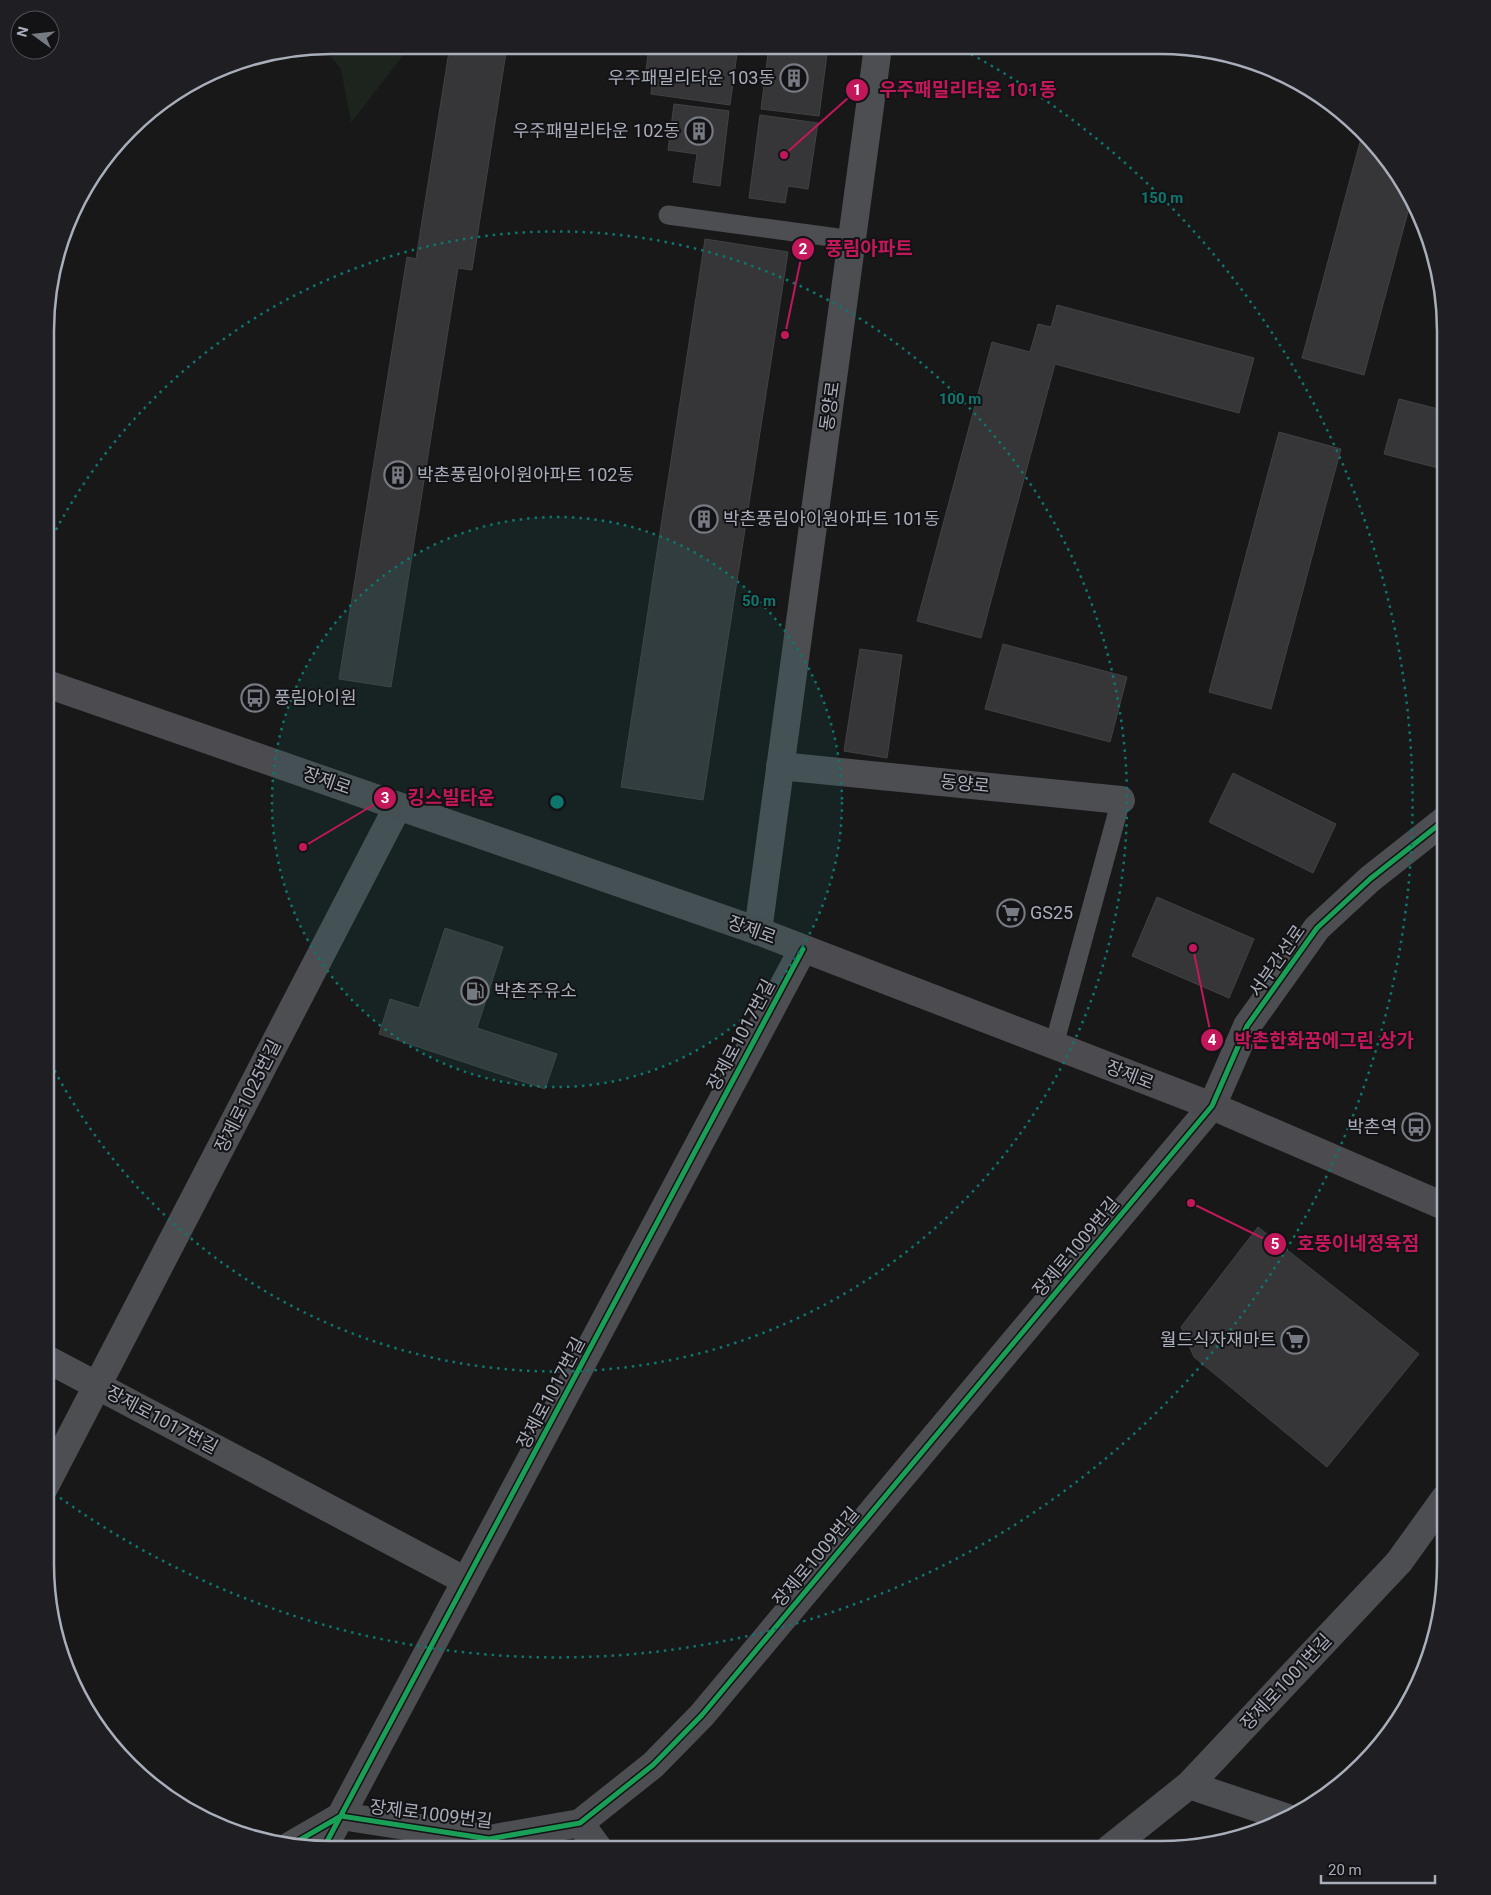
<svg xmlns="http://www.w3.org/2000/svg" width="1491" height="1895" font-family="Roboto,'Noto Sans KR',sans-serif">
  <rect width="100%" height="100%" fill="#181819"/>
  <path fill="#1c241d" d="M330 45H411L351 123 341 69 322 46Z"/>
  <path fill="#363638" stroke="#414245" d="M450 45 507 46 472 270 458 268 391 687 339 679 407 257 416 259Z
    M649 46H738L730 105 651 94 652 80 645 79Z
    M769 46H828L819 116 761 109Z
    M674 104 729 111 720 186 693 182 697 154 668 150Z
    M760 115 818 123 808 189 788 186 785 203 749 198Z
    M1363 131 1375 142 1408 188 1412 197 1364 375 1302 358Z
    M705 239 788 252 703 800 621 787Z
    M1057 305 1254 358 1239 413 1055 364 981 638 917 621 992 342 1030 352 1038 324 1051 327Z
    M1399 399 1446 411V470L1384 454Z
    M1279 432 1341 449 1271 709 1209 692Z
    M1003 644 1127 677 1110 742 985 709Z
    M860 649 902 655 887 758 844 751Z
    M1233 773 1336 824 1313 873 1209 822Z
    M1157 897 1254 939 1229 998 1132 956Z
    M445 928 503 947 477 1028 557 1054 545 1089 379 1034 390 999 419 1008Z
    M1258 1227 1419 1354 1327 1467 1194 1357 1181 1327Z"/>
  <g fill="none" stroke-linecap="round" stroke-linejoin="round">
    <path stroke="#4c4e52" stroke-width="19" d="M668 215 853 240
      M1054 1045 1121 800"/>
    <path stroke="#4c4e52" stroke-width="28" d="M780 766 1121 800
      M758 931 878 47
      M45 1358 466 1581
      M45 1486 398 806
      M1189 1785 1288 1818
      M580 1823 599 1849
      M291 1845 341 1816 489 1839 580 1823 653 1765 702 1715 1212 1106 1247 1026 1317 928 1370 879 1446 819
      M323 1849 803 949
      M1109 1849 1189 1785 1399 1562 1445 1498"/>
    <path stroke="#4c4c50" stroke-width="28" d="M47 684 758 931 1212 1106 1446 1207"/>
    <g stroke="#131215" stroke-width="8">
      <path id="cycleway" d="M291 1845 341 1816 489 1839 580 1823 653 1765 702 1715 1212 1106 1247 1026 1317 928 1370 879 1446 819
        M323 1849 803 949"/>
    </g>
    <use href="#cycleway" stroke="#1a9f57" stroke-width="5"/>
  </g>
  <circle cx="557" cy="802" r="285" fill="#0f766e" fill-opacity=".12"/>
  <g fill="none" stroke="#0f766e" stroke-width="2.5" stroke-dasharray="2.5 5">
    <circle cx="557" cy="802" r="285"/>
    <path d="M49 543A570 570 0 1 1 47 1056"/>
    <path d="M958 47A855 855 0 1 1 48 1489"/>
  </g>
  <defs>
    <g id="building-ring" transform="scale(1.4375)"><circle r="9.5" fill="#131215" stroke="#767a82" stroke-width="1.5"/><path d="M-4-6H4V6H1V3H-1V6H-4ZM-2.5-4.3h1.7v1.8h-1.7ZM.8-4.3h1.7v1.8H.8ZM-2.5-1h1.7V.8h-1.7ZM.8-1h1.7V.8H.8Z" fill="#767a82"/></g>
    <g id="bus-ring" transform="scale(1.4375)"><circle r="9.5" fill="#131215" stroke="#767a82" stroke-width="1.5"/><path d="M-5-6H5V4H4V6H2V4H-2V6H-4V4H-5ZM-3.5-4V0h7V-4ZM-3.5 1.2v1.5H-2V1.2ZM2 1.2v1.5H3.5V1.2Z" fill="#767a82"/></g>
    <g id="supermarket-ring" transform="scale(1.4375)"><circle r="9.5" fill="#131215" stroke="#767a82" stroke-width="1.5"/><path d="M-6-5.5h2.5l.6 2H6L4.5 2H-2.5L-4.4-4H-6ZM-1.5 3.2a1.3 1.3 0 1 0 .1 0ZM3 3.2a1.3 1.3 0 1 0 .1 0Z" fill="#767a82"/></g>
    <g id="fuel-ring" transform="scale(1.4375)"><circle r="9.5" fill="#131215" stroke="#767a82" stroke-width="1.5"/><path d="M-5.5-6h7V0h2V4h1.3V-2.5L3-4.5l.8-.8L6-3V5H2.5V1h-1V6h-7ZM-4.2-4.7v3.2H.2V-4.7Z" fill="#767a82"/></g>
  </defs>
  <g fill-rule="evenodd">
    <use href="#building-ring" x="794" y="78"/>
    <use href="#building-ring" x="699" y="131"/>
    <use href="#building-ring" x="398" y="475"/>
    <use href="#building-ring" x="704" y="519"/>
    <use href="#bus-ring" x="255" y="698"/>
    <use href="#supermarket-ring" x="1011" y="913"/>
    <use href="#fuel-ring" x="475" y="991"/>
    <use href="#bus-ring" x="1416" y="1127"/>
    <use href="#supermarket-ring" x="1295" y="1340"/>
  </g>
  <g text-anchor="middle" stroke-width="4" stroke-linejoin="round" paint-order="stroke">
    <g font-size="18" fill="#a9aebb" stroke="#131215" text-anchor="start">
      <text x="775" y="84" text-anchor="end">우주패밀리타운 103동</text>
      <text x="680" y="137" text-anchor="end">우주패밀리타운 102동</text>
      <text x="417" y="481">박촌풍림아이원아파트 102동</text>
      <text x="723" y="525">박촌풍림아이원아파트 101동</text>
      <text x="274" y="704">풍림아이원</text>
      <text x="1030" y="919">GS25</text>
      <text x="494" y="997">박촌주유소</text>
      <text x="1397" y="1133" text-anchor="end">박촌역</text>
      <text x="1276" y="1346" text-anchor="end">월드식자재마트</text>
    </g>
    <g font-size="18" fill="#a9aebb" stroke="#131215">
      <text transform="translate(830 406) rotate(-82)" y="6">동양로</text>
      <text transform="translate(327 781) rotate(19)" y="6">장제로</text>
      <text transform="translate(965 784) rotate(6)" y="6">동양로</text>
      <text transform="translate(752 930) rotate(20)" y="6">장제로</text>
      <text transform="translate(1277 961) rotate(-55)" y="6">서부간선로</text>
      <text transform="translate(741 1035) rotate(-62)" y="6">장제로1017번길</text>
      <text transform="translate(1130 1075) rotate(21)" y="6">장제로</text>
      <text transform="translate(248 1096) rotate(-63)" y="6">장제로1025번길</text>
      <text transform="translate(1076 1247) rotate(-50)" y="6">장제로1009번길</text>
      <text transform="translate(551 1393) rotate(-62)" y="6">장제로1017번길</text>
      <text transform="translate(162 1420) rotate(28)" y="6">장제로1017번길</text>
      <text transform="translate(816 1557) rotate(-50)" y="6">장제로1009번길</text>
      <text transform="translate(1286 1682) rotate(-47)" y="6">장제로1001번길</text>
      <text transform="translate(431 1814) rotate(7)" y="6">장제로1009번길</text>
    </g>
  </g>
  <path d="M0 0H1491V1895H0ZM331 54H1160A277 277 0 0 1 1437 331V1564A277 277 0 0 1 1160 1841H331A277 277 0 0 1 54 1564V331A277 277 0 0 1 331 54Z" fill="#1f1e22" fill-rule="evenodd"/>
  <path fill="none" stroke="#a9aebb" stroke-width="2.5" d="M331 54H1160A277 277 0 0 1 1437 331V1564A277 277 0 0 1 1160 1841H331A277 277 0 0 1 54 1564V331A277 277 0 0 1 331 54Z"/>
  <circle cx="557" cy="802" r="8" fill="#0f766e" stroke="#131215" stroke-width="2.5"/>
  <g font-size="15" text-anchor="middle" font-weight="bold" fill="#0f766e" stroke="#131215" stroke-width="4" stroke-linejoin="round" paint-order="stroke">
    <text x="1162" y="203">150 m</text>
    <text x="960" y="404">100 m</text>
    <text x="759" y="606">50 m</text>
  </g>
  <path fill="none" stroke="#c2185b" stroke-width="2" d="M784 155L857 90M785 335L803 249M303 847L385 798M1193 948L1212 1040M1191 1203L1275 1244"/>
  <g fill="#c2185b" stroke="#131215" stroke-width="2">
    <circle cx="784" cy="155" r="5"/>
    <circle cx="785" cy="335" r="5"/>
    <circle cx="303" cy="847" r="5"/>
    <circle cx="1193" cy="948" r="5"/>
    <circle cx="1191" cy="1203" r="5"/>
    <circle cx="857" cy="90" r="12"/>
    <circle cx="803" cy="249" r="12"/>
    <circle cx="385" cy="798" r="12"/>
    <circle cx="1212" cy="1040" r="12"/>
    <circle cx="1275" cy="1244" r="12"/>
  </g>
  <g font-size="15" text-anchor="middle" font-weight="bold" fill="#fff">
    <text x="857" y="95">1</text>
    <text x="803" y="254">2</text>
    <text x="385" y="803">3</text>
    <text x="1212" y="1045">4</text>
    <text x="1275" y="1249">5</text>
  </g>
  <g font-size="19" text-anchor="middle" font-weight="bold" fill="#c2185b" stroke="#131215" stroke-width="4" stroke-linejoin="round" paint-order="stroke">
    <text x="968" y="96">우주패밀리타운 101동</text>
    <text x="869" y="255">풍림아파트</text>
    <text x="451" y="804">킹스빌타운</text>
    <text x="1324" y="1047">박촌한화꿈에그린 상가</text>
    <text x="1358" y="1250">호뚱이네정육점</text>
  </g>
  <g transform="translate(35 35) rotate(285)"><circle r="24" fill="#131215" stroke="#4f5057"/>
  <path d="M0-4L9 19L0 12L-9 19Z" fill="#767a82"/>
  <text y="-8" font-size="14" font-weight="bold" text-anchor="middle" fill="#a9aebb">N</text>
  </g>
  <path d="M1321 1875v8h114v-8" fill="none" stroke="#a9aebb" stroke-width="2.5"/>
  <text x="1328" y="1875" font-size="15" fill="#a9aebb" stroke="#131215" stroke-width="4" paint-order="stroke">20 m</text>
</svg>
